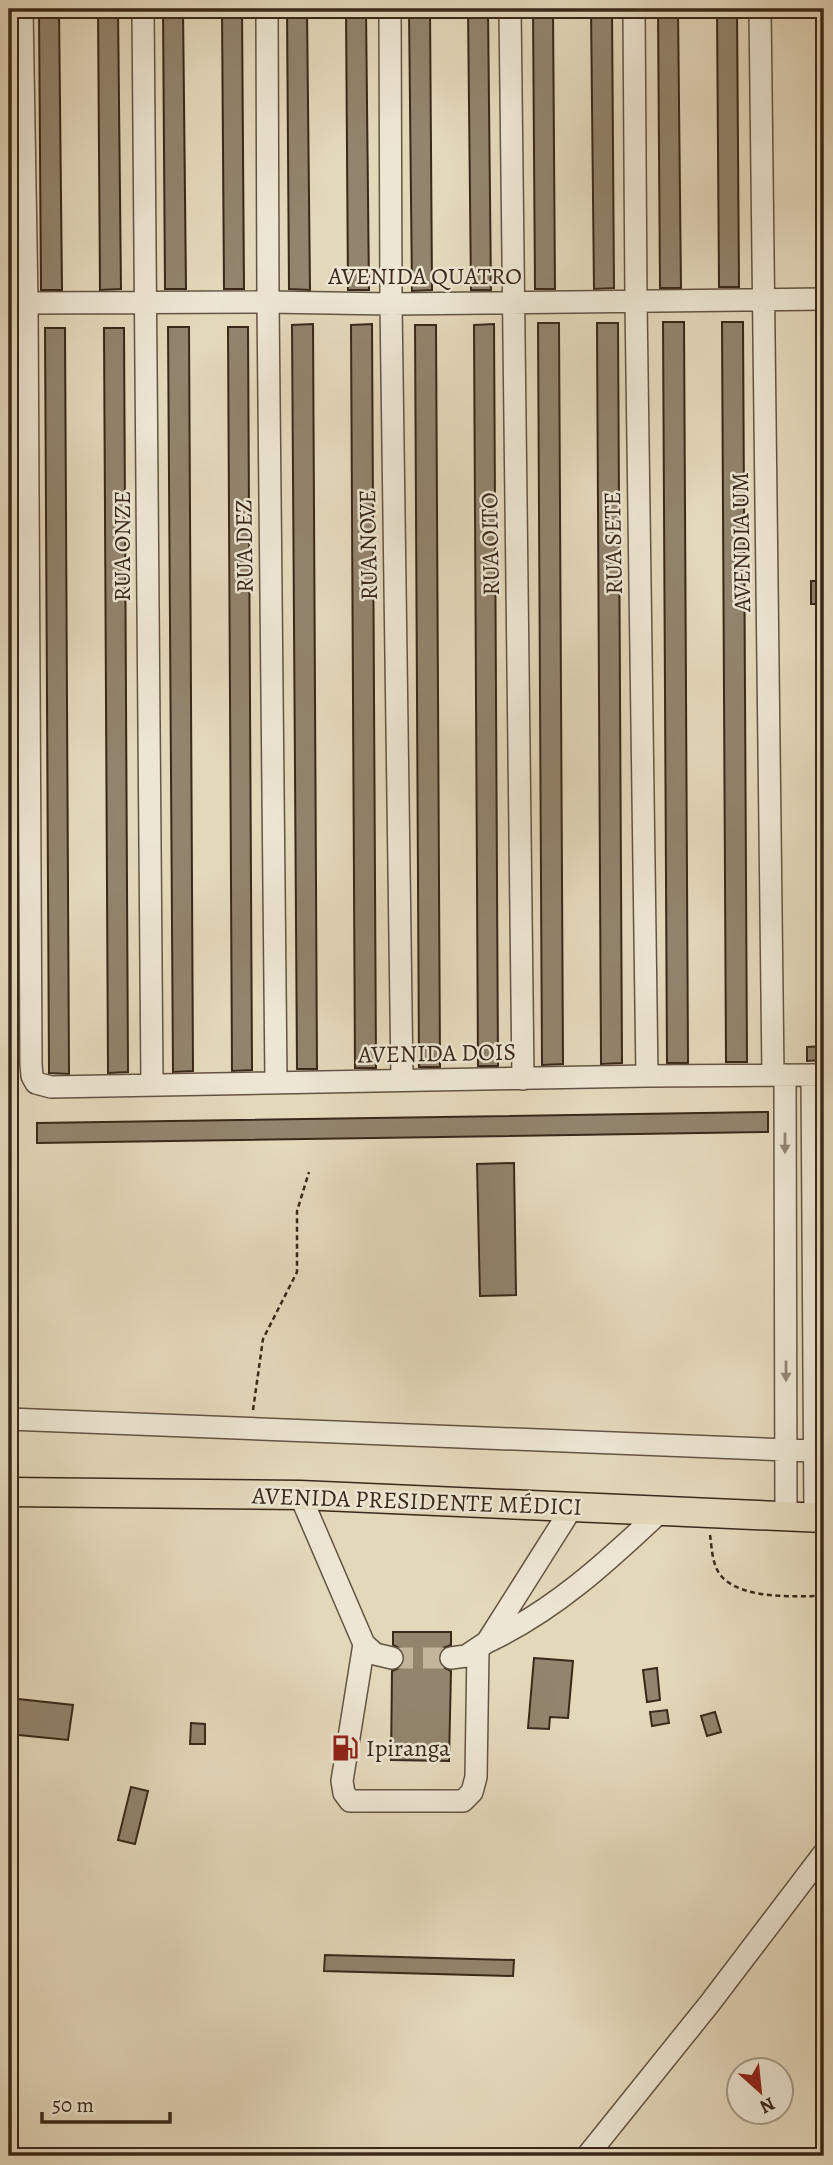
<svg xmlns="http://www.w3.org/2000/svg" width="833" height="2165" font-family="Alegreya,serif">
  <rect width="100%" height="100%" fill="#e4d8bb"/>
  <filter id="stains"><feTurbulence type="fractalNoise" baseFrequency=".00286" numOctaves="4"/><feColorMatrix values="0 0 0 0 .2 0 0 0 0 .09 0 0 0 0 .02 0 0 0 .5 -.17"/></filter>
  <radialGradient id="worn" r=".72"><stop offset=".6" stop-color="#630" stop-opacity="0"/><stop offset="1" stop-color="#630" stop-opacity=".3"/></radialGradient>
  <path fill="#92846d" stroke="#3a2819" stroke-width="2" d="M39 9H59L62 290H41Z
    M98 9H118L121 289 100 290Z
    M163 9H183L186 289H165Z
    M222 9H242L244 289H224Z
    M287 9H307L310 290 289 289Z
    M346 9H366L369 290H348Z
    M409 9H430L432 290 412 291Z
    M468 9H488L491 290H471Z
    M533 9H553L555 289H535Z
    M591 9H612L614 288 594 289Z
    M658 9H678L681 288H660Z
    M717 9H737L739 287H719Z
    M663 322H684L688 1063H667Z
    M722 322H743L747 1062H726Z
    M538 323H559L563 1064 542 1065Z
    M597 323H618L622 1063 601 1064Z
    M313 324 317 1069H297L292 325Z
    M372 324 376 1068H355L351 325Z
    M494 324 498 1066H478L474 325Z
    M415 325H436L440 1067H419Z
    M168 327H189L193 1071 173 1072Z
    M228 327H248L252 1070 232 1071Z
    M45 328H65L69 1074 49 1073Z
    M104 328H124L128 1072 108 1073Z
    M811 581H824V604H811Z
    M824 1046V1060L807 1061V1047Z
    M768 1112V1132L37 1143V1123Z
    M514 1163 516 1295 480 1296 477 1164Z
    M393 1632H451V1645L443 1648 438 1659 441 1666 451 1671 449 1761 391 1760 392 1671 401 1667 405 1660 401 1649 393 1645Z
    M534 1658 573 1661 568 1718 550 1717 549 1729 528 1728Z
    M657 1668 660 1700 647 1702 643 1670Z
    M9 1698 73 1705 68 1740 9 1734Z
    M667 1710 669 1723 652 1726 650 1712Z
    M715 1712 721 1732 707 1736 701 1716Z
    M191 1723 205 1724V1744H190Z
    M131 1787 148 1791 135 1844 118 1840Z
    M325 1955 514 1960 513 1976 324 1971Z"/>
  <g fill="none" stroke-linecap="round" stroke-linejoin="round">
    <path stroke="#c2b59b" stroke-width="21" stroke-dasharray="21 10" stroke-linecap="butt" d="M392 1658H451"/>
    <g stroke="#645442" stroke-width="24">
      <path id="minor" d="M22 9 27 303 31 1064 32 1076 36 1083 51 1087 647 1076 824 1075
        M143 9 152 1084
        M267 9 268 302 276 1082
        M390 9 391 304 402 1080
        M510 9 523 1079
        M634 9 636 302 647 1076
        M760 9 773 1075
        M27 303 268 302 391 304 824 299
        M785 1075 786 1516
        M812 1075 815 1517
        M9 1419 814 1451
        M300 1495 364 1644 375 1654 392 1658
        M487 1642C554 1611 608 1561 661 1511
        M364 1644 342 1781 344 1793 350 1801H463L472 1792 476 1777 478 1650
        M451 1658 466 1656 487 1642 573 1506
        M587 2156 710 2003 824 1853"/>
    </g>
    <g stroke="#3a2819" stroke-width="31">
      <path id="major" d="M9 1492 300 1495 824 1518"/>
    </g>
    <path stroke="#3a2819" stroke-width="2.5" stroke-dasharray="5 3.5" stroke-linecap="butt" d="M9 1096 18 1091
      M253 1410 263 1339 297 1272V1211L309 1172
      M710 1535C712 1549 712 1566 722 1577 744 1600 795 1596 824 1596"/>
    <use href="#minor" stroke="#ede6d3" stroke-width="21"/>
    <use href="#major" stroke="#e4d8bb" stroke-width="28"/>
  </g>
  <defs><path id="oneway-solid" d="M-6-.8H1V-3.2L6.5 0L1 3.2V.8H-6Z" transform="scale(1.75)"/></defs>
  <g fill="#948776">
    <use href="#oneway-solid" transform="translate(785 1143) rotate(90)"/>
    <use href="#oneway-solid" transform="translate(786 1371) rotate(90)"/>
  </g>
  <defs>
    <g id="fuel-bare" transform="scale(2.1)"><path d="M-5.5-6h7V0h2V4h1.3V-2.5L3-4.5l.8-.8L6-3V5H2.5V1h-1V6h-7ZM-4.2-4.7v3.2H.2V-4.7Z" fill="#8f2418" stroke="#ede6d3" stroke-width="2.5" paint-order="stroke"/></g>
  </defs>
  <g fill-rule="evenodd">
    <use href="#fuel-bare" x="345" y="1748"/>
  </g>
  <g text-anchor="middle" stroke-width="5" stroke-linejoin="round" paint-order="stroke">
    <g font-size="24" fill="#3a2819" stroke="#ede6d3">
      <text x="425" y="284">AVENIDA QUATRO</text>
      <text transform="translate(741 542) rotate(-91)" y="8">AVENDIA UM</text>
      <text transform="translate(613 543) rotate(-91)" y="8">RUA SETE</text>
      <text transform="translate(490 544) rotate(-91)" y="8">RUA OITO</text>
      <text transform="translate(368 545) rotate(-91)" y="8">RUA NOVE</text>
      <text transform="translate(122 546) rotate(-90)" y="8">RUA ONZE</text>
      <text transform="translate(244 546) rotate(-91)" y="8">RUA DEZ</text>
      <text transform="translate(437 1053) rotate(-1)" y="8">AVENIDA DOIS</text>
      <text transform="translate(417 1501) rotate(2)" y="8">AVENIDA PRESIDENTE MÉDICI</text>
    </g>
    <g font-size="24" fill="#3a2819" stroke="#ede6d3" text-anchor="start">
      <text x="366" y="1756">Ipiranga</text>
    </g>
  </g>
  <rect width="833" height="2165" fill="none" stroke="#e4d8bb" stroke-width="35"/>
  <rect x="10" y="10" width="812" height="2144" fill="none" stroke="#3a2819" stroke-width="3.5"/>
  <rect x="18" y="18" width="798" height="2130" fill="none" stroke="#3a2819" stroke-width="2"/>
  <g transform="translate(760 2091) rotate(153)"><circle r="33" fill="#ede6d3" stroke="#a59a89" stroke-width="2"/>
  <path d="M0-5L12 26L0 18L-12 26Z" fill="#8f2418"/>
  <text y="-10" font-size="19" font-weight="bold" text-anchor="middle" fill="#3a2819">N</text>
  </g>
  <path d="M42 2112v10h128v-10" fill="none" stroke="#3a2819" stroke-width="3.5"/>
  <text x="52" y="2112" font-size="21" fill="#3a2819" stroke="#ede6d3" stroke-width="5" paint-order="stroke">50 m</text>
  <rect width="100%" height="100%" filter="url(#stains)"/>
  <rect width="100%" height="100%" fill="url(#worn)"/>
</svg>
